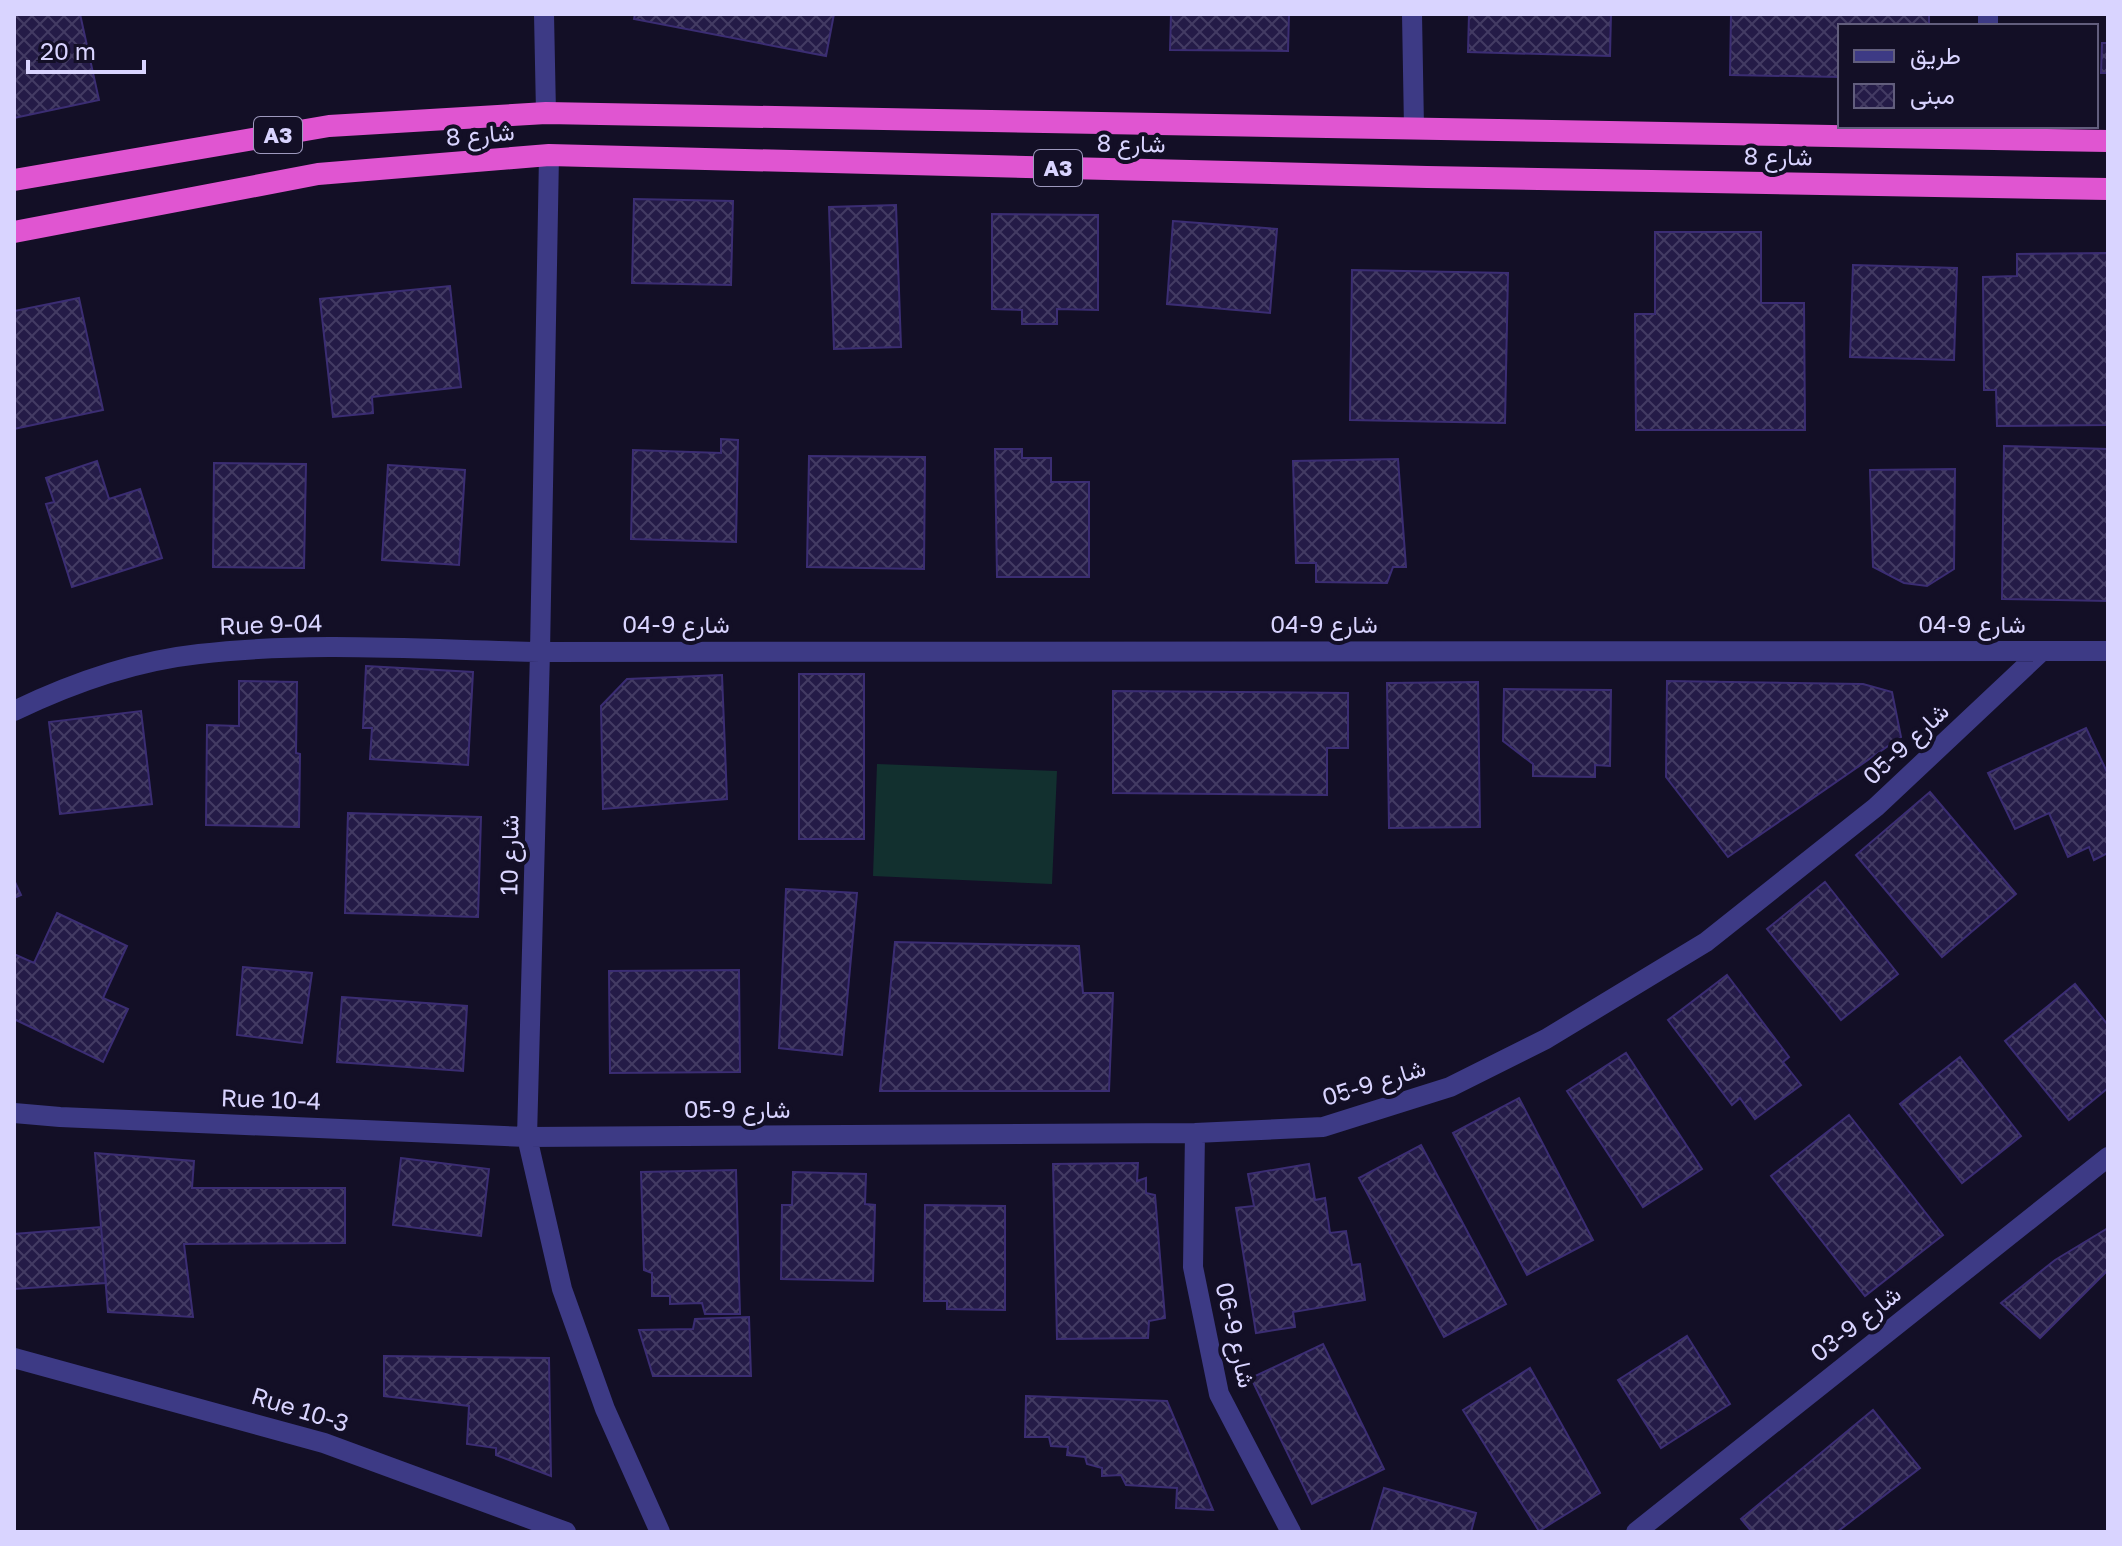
<svg xmlns="http://www.w3.org/2000/svg" width="2122" height="1546" font-family="'Golos Text',Vazirmatn,sans-serif">
  <defs>
    <pattern id="building-cross-hatch" width="8" height="8" patternUnits="userSpaceOnUse" patternTransform="scale(2)"><rect width="8" height="8" fill="#241b47"/><path d="M0 0l8 8M0 8l8-8" fill="none" stroke="#433b63"/></pattern>
  </defs>
  <rect width="100%" height="100%" fill="#130f26"/>
  <path fill="#12302f" d="M877 764 1057 771 1052 884 873 876Z"/>
  <path fill="url(#building-cross-hatch)" stroke="#3b2d73" stroke-width="2" d="M14 14H80L99 100 14 118Z
    M635 14H834L826 56 634 19Z
    M1171 14H1289L1288 51 1170 50Z
    M1469 14H1611L1610 56 1468 52Z
    M1731 14H1929V26H1840V77L1730 75Z
    M2102 43H2108V73H2101Z
    M634 199 733 201 731 285 632 283Z
    M896 205 901 347 834 349 829 207Z
    M992 214 1098 215V310L1057 309V324H1022V310L992 309Z
    M1173 221 1277 229 1270 313 1167 304Z
    M1655 232H1761V303H1804L1805 430H1636L1635 314H1655Z
    M2108 253V425L1997 426 1996 390H1984L1983 277 2017 276V254Z
    M1853 265 1957 268 1954 360 1850 357Z
    M1352 270 1508 273 1505 423 1350 420Z
    M450 286 461 387 372 397 373 413 333 417 320 299Z
    M79 298 103 410 14 429V311Z
    M721 439 738 440 736 542 631 539 633 450 721 453Z
    M2004 446 2108 449V601L2002 599Z
    M995 449H1022V458H1051V482H1089V577H997Z
    M809 456 925 457 924 569 807 567Z
    M1398 459 1406 567H1393L1387 583 1316 582V563H1296L1293 461Z
    M97 461 109 499 140 489 162 558 72 587 46 504 54 502 46 478Z
    M214 463 306 464 304 568 213 567Z
    M388 465 465 470 459 565 382 560Z
    M1955 469 1954 569 1927 586 1904 583 1873 567 1870 470Z
    M366 666 473 672 468 765 370 759 372 728H363Z
    M799 674H864V839H799Z
    M722 675 727 799 603 809 601 706 627 679Z
    M239 681 297 682 296 753 300 754 299 827 206 825 207 725 239 726Z
    M1667 681 1863 684 1892 692 1901 737 1728 857 1666 777Z
    M1478 682 1480 827 1389 828 1387 683Z
    M1504 689 1611 690 1610 766 1595 765V777L1533 776V764L1503 741Z
    M1113 691 1348 693V748H1327V795L1113 793Z
    M141 711 152 804 60 814 49 722Z
    M2086 728 2108 774V853L2094 860 2089 847 2068 857 2049 813 2015 829 1988 773Z
    M1930 792 2016 894 1942 957 1856 855Z
    M348 813 481 817 478 917 345 913Z
    M14 880 21 895 14 898Z
    M1825 882 1898 974 1841 1020 1767 929Z
    M786 889 857 893 842 1055 779 1048Z
    M57 913 127 946 103 998 128 1009 103 1062 14 1019V954L34 963Z
    M895 942 1079 946 1083 993H1113L1109 1091H880Z
    M243 967 312 973 302 1043 237 1035Z
    M739 970 740 1072 610 1073 609 971Z
    M1727 975 1789 1057 1783 1062 1801 1085 1755 1119 1740 1098 1732 1105 1668 1020Z
    M2075 984 2108 1025V1088L2069 1120 2005 1041Z
    M342 997 467 1006 463 1071 337 1062Z
    M1626 1053 1702 1169 1643 1207 1567 1091Z
    M1960 1057 2021 1136 1962 1183 1900 1104Z
    M1519 1098 1593 1240 1527 1275 1453 1133Z
    M1849 1115 1943 1235 1865 1296 1771 1176Z
    M1421 1145 1506 1304 1444 1337 1359 1178Z
    M95 1153 194 1161 192 1188H345V1243L184 1244 193 1317 108 1312Z
    M401 1158 489 1169 481 1236 393 1225Z
    M1138 1163 1137 1181 1146 1178V1193L1155 1195 1165 1318 1149 1321 1148 1338 1057 1339 1053 1164Z
    M1309 1164 1315 1200 1325 1198 1330 1233 1346 1231 1352 1265 1360 1264 1365 1300 1293 1312 1295 1327 1256 1333 1236 1208 1254 1206 1248 1174Z
    M736 1170 740 1314H705L702 1303 670 1304V1296H652V1273L644 1270 641 1172Z
    M793 1172 866 1174 865 1204 875 1205 873 1281 781 1279 782 1205H792Z
    M925 1205 1005 1206V1310L947 1309V1301H924Z
    M101 1227 106 1283 14 1289V1234Z
    M2108 1228V1270L2040 1338 2001 1303 2055 1260Z
    M749 1317 751 1376H653L639 1330 693 1329 695 1319Z
    M1687 1336 1730 1404 1661 1448 1618 1380Z
    M1323 1344 1384 1469 1312 1504 1251 1378Z
    M384 1356 549 1358 551 1476 496 1455V1448L467 1444 469 1406 384 1396Z
    M1530 1368 1600 1493 1539 1531 1463 1410Z
    M1026 1396 1167 1401 1213 1510 1176 1508 1177 1488 1126 1485 1121 1475 1102 1476V1468L1087 1464 1085 1457 1067 1455 1068 1447 1051 1446 1049 1437H1025Z
    M1873 1410 1920 1468 1837 1532H1752L1741 1519Z
    M1384 1488 1476 1513 1471 1532H1371Z"/>
  <g fill="none" stroke-linecap="round" stroke-linejoin="round">
    <path stroke="#3d3a85" stroke-width="20" d="M544 14 546 113
      M1412 14 1414 128
      M1988 26V14
      M549 155 540 652 527 1137 562 1289 605 1409 660 1532
      M14 711C72 683 135 661 199 654 312 641 428 650 540 652L2108 651
      M14 1113 60 1117 527 1137 1195 1133 1323 1127 1450 1087 1546 1039 1706 942 1876 807 2042 651
      M1195 1133 1193 1267 1219 1394 1291 1532
      M14 1358 324 1443 566 1532
      M1636 1532 2108 1157"/>
    <path stroke="#e055d1" stroke-width="22" d="M14 180 329 126 546 113 2108 141
      M14 232 318 174 549 155 1427 177 2108 189"/>
  </g>
  <g text-anchor="middle" stroke-width="8" stroke-linejoin="round" paint-order="stroke">
    <g fill="#130f26" stroke="#9e99be" stroke-width="2">
      <rect x="254" y="117" width="48" height="36" rx="6"/>
      <rect x="1034" y="150" width="48" height="36" rx="6"/>
    </g>
    <g font-size="22" font-weight="bold" fill="#d9d4ff">
      <text x="278" y="143">A3</text>
      <text x="1058" y="176">A3</text>
    </g>
    <g font-size="24" fill="#d9d4ff" stroke="#130f26">
      <text transform="translate(480 135) rotate(-5)" y="8">شارع 8</text>
      <text transform="translate(1131 144) rotate(1)" y="8">شارع 8</text>
      <text transform="translate(1778 157) rotate(1)" y="8">شارع 8</text>
      <text transform="translate(271 625) rotate(-2)" y="8">Rue 9-04</text>
      <text x="676" y="633">شارع 9-04</text>
      <text x="1324" y="633">شارع 9-04</text>
      <text x="1972" y="633">شارع 9-04</text>
      <text transform="translate(1906 744) rotate(-43)" y="8">شارع 9-05</text>
      <text transform="translate(510 855) rotate(-89)" y="8">شارع 10</text>
      <text transform="translate(1374 1083) rotate(-17)" y="8">شارع 9-05</text>
      <text transform="translate(271 1100) rotate(2)" y="8">Rue 10-4</text>
      <text x="737" y="1118">شارع 9-05</text>
      <text transform="translate(1856 1324) rotate(-38)" y="8">شارع 9-03</text>
      <text transform="translate(1235 1335) rotate(77)" y="8">شارع 9-06</text>
      <text transform="translate(300 1410) rotate(17)" y="8">Rue 10-3</text>
    </g>
  </g>
  <rect width="2122" height="1546" fill="none" stroke="#d9d4ff" stroke-width="32"/>
  <rect x="1838" y="24" width="260" height="104" fill="#130f26" stroke="#625e7d" stroke-width="2"/>
  <rect x="1854" y="50" width="40" height="12" fill="#3d3a85" stroke="#625e7d" stroke-width="2"/>
  <text x="1910" y="64" font-size="24" fill="#d9d4ff">طريق</text>
  <rect x="1854" y="84" width="40" height="24" fill="url(#building-cross-hatch)" stroke="#625e7d" stroke-width="2"/>
  <text x="1910" y="104" font-size="24" fill="#d9d4ff">مبنى</text>
  <path d="M28 60v12h116v-12" fill="none" stroke="#d9d4ff" stroke-width="4"/>
  <text x="40" y="60" font-size="24" fill="#d9d4ff" stroke="#130f26" stroke-width="6" paint-order="stroke">20 m</text>
</svg>
